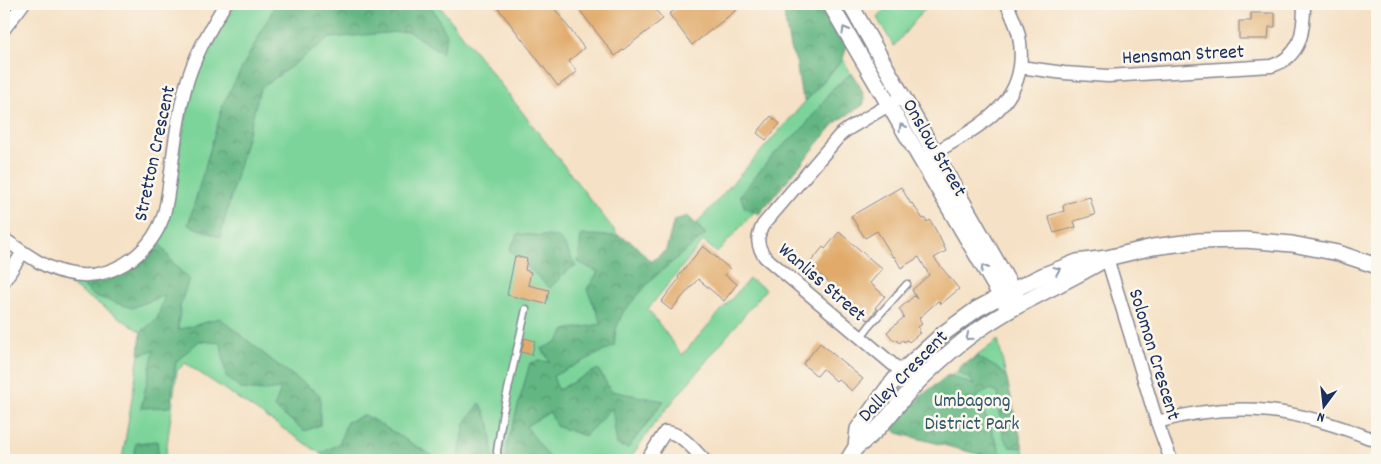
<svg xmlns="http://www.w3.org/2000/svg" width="1381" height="464" font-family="Dekko,sans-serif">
  <defs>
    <pattern id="forest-crowns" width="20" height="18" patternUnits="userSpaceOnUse" patternTransform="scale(1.25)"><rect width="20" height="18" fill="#64b682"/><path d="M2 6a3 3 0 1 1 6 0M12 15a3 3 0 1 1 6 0" fill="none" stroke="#52946e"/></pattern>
  </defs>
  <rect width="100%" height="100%" fill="#fbf7ec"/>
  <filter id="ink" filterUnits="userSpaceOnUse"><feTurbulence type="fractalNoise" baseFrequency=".02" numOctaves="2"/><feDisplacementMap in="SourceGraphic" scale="10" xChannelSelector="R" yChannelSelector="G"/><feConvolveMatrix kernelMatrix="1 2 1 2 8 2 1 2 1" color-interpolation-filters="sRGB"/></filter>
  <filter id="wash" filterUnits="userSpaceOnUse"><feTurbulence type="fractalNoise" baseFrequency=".0096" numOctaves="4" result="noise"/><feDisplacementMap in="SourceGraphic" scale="20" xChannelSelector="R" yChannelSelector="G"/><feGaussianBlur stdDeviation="1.12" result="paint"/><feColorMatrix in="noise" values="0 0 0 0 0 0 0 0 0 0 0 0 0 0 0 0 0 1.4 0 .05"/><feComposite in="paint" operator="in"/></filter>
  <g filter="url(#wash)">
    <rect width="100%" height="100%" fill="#f5e1c5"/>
    <path fill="#7bd49a" stroke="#4b827c" d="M236 4H438L650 276 843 59 865 99 863 105 836 122 717 253 703 241 648 309 682 355 749 279 766 289 654 424 629 460H330L185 363 177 371 165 460H122L139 355 141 332 57 276 106 285 159 248 194 79 211 44Z
      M889 4H929L894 46 877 18Z
      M998 340 1018 430 1026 460H994L995 458 936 387Z"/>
    <path fill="url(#forest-crowns)" stroke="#407270" d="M276 4H430L447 35 442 53 408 31 330 38 260 89 220 237 188 225 224 102Z
      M784 4H822L847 45 843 59 806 101 801 93 796 61 790 48 785 20Z
      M852 73C857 83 867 94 863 105L836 122 759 214 745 208 740 195 773 155 804 127 834 87Z
      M688 216 706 234 653 278 623 312 616 329 614 346 553 376 558 390 598 369 611 391 664 401 628 448 617 445 612 408 585 436 556 426 550 412 526 426 551 460H506V449L530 363 540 361 550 362 542 349 558 341 565 330 602 324 587 289 598 272 578 262 581 235 620 236 633 243 651 262 666 250 674 220Z
      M518 234 558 237 566 247 576 267 570 268 550 288 509 250Z
      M160 244 175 266 189 278 180 307 178 330 220 318 274 362 320 395V425L305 431 274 408 281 389 265 391 241 389 226 376 221 343 199 341 176 362 170 407 141 408 154 350 139 355 141 332 157 319 165 295 132 308 92 295 78 280 105 281 138 262Z
      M978 357 997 368 1006 376 1023 448 1010 447 1003 436 998 393 991 389 977 396 1004 460H993V458L897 433 893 428 920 397 948 375 974 385 971 380 959 373V366Z
      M480 403 490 424 493 460H460L459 457 465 423Z
      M365 415 439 460H331L320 454 339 444 347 422Z
      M157 441 159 460H133L136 443Z"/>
    <g id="blocks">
      <path fill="#e1aa6a" d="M495 4H551L584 48 569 61 577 72 558 86Z
        M575 4H651L663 19 615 56Z
        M683 4H744L692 45 669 14Z
        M1251 13H1275V27H1269L1268 39H1239V21H1251Z
        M771 116 780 124 766 140 757 133Z
        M901 187 911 204 912 203 923 219 925 218 927 222 930 220 938 234 946 251 934 258 959 289 941 304 938 301 919 318 922 324 918 327 920 330 918 332 920 333 909 342 907 340 904 342 903 340 899 343 896 339 894 341 887 332 904 317 899 309 914 296 917 299 912 290 929 275 919 257 901 268 894 256 893 257 877 231 865 238 851 216Z
        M1090 197 1095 215 1074 221 1076 227 1054 233 1048 216 1064 211 1063 206 1068 203Z
        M839 232 882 269 870 283 885 296 875 308 877 309 868 320 852 308 853 307 848 303 850 300 810 266V263L823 247 825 249Z
        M703 246 730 269 725 275 737 284 724 301 698 279 671 310 661 302 679 279 678 277 685 268Z
        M515 256 527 259 525 270 531 272 528 285 549 290 546 304 507 295Z
        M525 338 535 341 532 355 521 352Z
        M820 343 863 379 852 391 838 379 836 381 823 369 817 376 803 364Z"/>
    </g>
  </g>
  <g filter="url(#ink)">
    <use href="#blocks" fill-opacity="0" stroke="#888892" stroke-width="1"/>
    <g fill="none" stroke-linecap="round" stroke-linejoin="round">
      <g stroke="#888892" stroke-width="9">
        <path id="service" d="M861 337 870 325 907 284
          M498 460 497 451 503 412 526 309"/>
      </g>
      <g stroke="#888892" stroke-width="15">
        <path id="minor" d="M4 29 23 4
          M1020 67 1064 73 1108 76 1271 66C1301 57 1304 32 1304 4
          M897 100 848 129 840 135 763 225C756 238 757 246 765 257L916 384
          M928 157C976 127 1032 105 1019 36 1017 25 1011 14 1007 4
          M4 239C23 252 43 268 67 273 108 283 149 256 163 217 167 205 168 192 170 179 174 149 177 119 185 89 193 58 209 31 225 4
          M1107 258 1157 422 1171 460
          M4 281 23 252
          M1157 422C1239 399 1299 409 1377 441
          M647 460 665 432C681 432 694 450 704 460"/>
      </g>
      <g stroke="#888892" stroke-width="18">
        <path id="tertiary" d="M830 4 1009 310
          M850 4 1020 303
          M856 447C880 431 895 407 914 386 927 372 942 359 956 347 1002 308 1051 291 1102 261
          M848 460 856 447 858 429 887 389 901 372 944 333 977 309 1001 296 1044 275 1077 262 1107 258 1153 247 1199 241 1245 240 1292 244 1338 253 1377 266"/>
      </g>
      <use href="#service" stroke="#fff" stroke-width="6"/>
      <use href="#minor" stroke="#fff" stroke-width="12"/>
      <use href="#tertiary" stroke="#fff" stroke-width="15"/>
    </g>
    <defs><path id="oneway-chevron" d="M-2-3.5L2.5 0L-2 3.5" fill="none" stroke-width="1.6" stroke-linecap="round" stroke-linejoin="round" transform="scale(1.25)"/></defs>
    <g stroke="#8d97ae">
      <use href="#oneway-chevron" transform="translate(845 30) rotate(-120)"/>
      <use href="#oneway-chevron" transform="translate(902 127) rotate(-120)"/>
      <use href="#oneway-chevron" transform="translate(984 268) rotate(-120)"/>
      <use href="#oneway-chevron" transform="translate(1057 270) rotate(-22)"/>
      <use href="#oneway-chevron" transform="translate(969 337) rotate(141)"/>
    </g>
  </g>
  <g text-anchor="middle" stroke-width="5" stroke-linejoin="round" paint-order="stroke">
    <g font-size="20" fill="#1b2f5e" stroke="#fbf7ec">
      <text transform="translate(1183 53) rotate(-3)" y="7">Hensman Street</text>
      <text transform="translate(936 147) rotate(60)" y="7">Onslow Street</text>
      <text transform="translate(153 153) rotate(-78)" y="7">Stretton Crescent</text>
      <text transform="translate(823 281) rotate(41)" y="7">Wanliss Street</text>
      <text transform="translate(1156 354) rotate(73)" y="7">Solomon Crescent</text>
      <text transform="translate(902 375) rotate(-46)" y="7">Dalley Crescent</text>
    </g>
    <g font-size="20" fill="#33586d" stroke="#fbf7ec">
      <text x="972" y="406">Umbagong<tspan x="972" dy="23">District Park</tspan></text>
    </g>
  </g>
  <rect width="1381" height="464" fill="none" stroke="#fbf7ec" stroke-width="20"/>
  <g transform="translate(1324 406) rotate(195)" stroke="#fbf7ec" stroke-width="4" paint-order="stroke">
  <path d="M0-4L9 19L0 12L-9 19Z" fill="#1b2f5e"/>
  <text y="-8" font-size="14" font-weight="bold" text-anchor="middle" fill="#1b2f5e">N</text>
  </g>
</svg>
